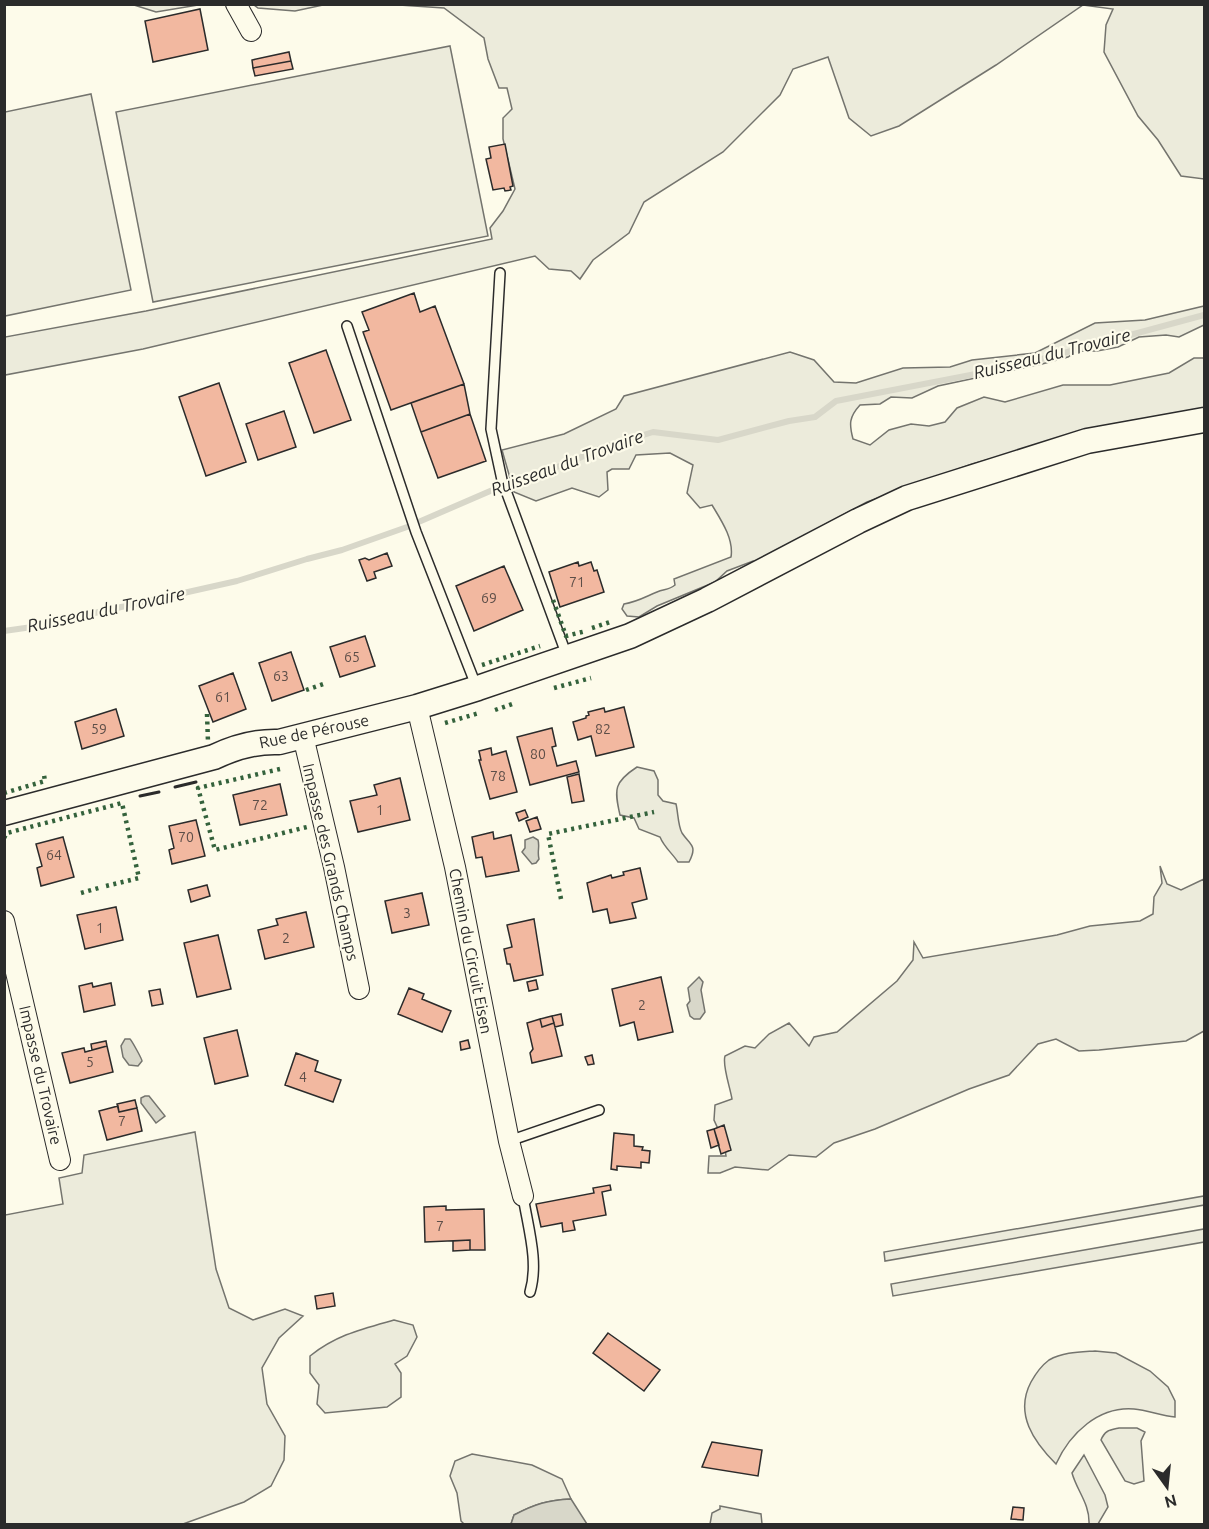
<svg xmlns="http://www.w3.org/2000/svg" width="1209" height="1529" font-family="Ubuntu,sans-serif">
  <rect width="100%" height="100%" fill="#fdfbea"/>
  <path fill="#ecebdb" stroke="#74746e" stroke-width="1.5" d="M134 5H198L156 12Z
    M254 5H323L295 11 258 8Z
    M399 5H1204V179L1181 176 1158 140 1138 116 1104 52 1106 25 1113 9 1083 5 996 65 899 126 871 136 849 118 828 57 793 69 780 95 723 152 644 202 629 233 593 260 580 279 571 271 549 269 535 256 143 349 5 375V337L146 311 492 239 490 228 503 211 515 189 503 139V118L512 109 507 88H499L488 59 484 38 444 8Z
    M450 46 488 236 153 302 116 112Z
    M91 94 131 290 5 316V112Z
    M1204 306V325L1179 337 1166 335 1139 337 1118 347 1097 351H1077L1068 357 1042 364 938 386 912 398 891 397 880 404 860 405C849 417 849 424 853 439L870 445 889 430 911 424 929 426 945 422 957 408 984 397 1005 402 1063 385H1110L1169 373 1194 358H1204V410L1129 421 972 464 867 502 755 562 753 561 727 571 715 582 657 606 639 617 627 616 622 609 624 604C637 602 645 597 657 592 664 589 669 590 675 585L674 579 731 557C734 539 721 520 712 505L700 508 687 493 693 465 670 453 636 455 629 469H612L607 472 608 490 599 497 572 488 536 501 514 492 502 450 564 434 616 409 624 396 790 352 814 360 834 382 856 383 903 368 950 367 972 360 1035 353 1095 323 1145 320Z
    M637 767 654 771 658 780V795L663 801 676 804C678 812 678 826 682 833 690 845 698 845 689 862H678C672 853 664 847 660 837L639 829 634 818 620 815C614 789 614 782 637 767Z
    M1160 866 1167 884 1181 890 1204 879V1031L1186 1041 1099 1050 1079 1051 1056 1039 1038 1044 1009 1075 969 1089 875 1129 834 1143 816 1157 789 1155 768 1170 735 1167 720 1173H708L709 1156H726L724 1142 714 1120 715 1105 732 1099C730 1087 722 1065 725 1056L745 1046 755 1048 769 1034 789 1023 809 1046 814 1037 837 1032 897 981 913 960 914 942 923 958 1057 935 1090 926 1140 921 1153 914 1154 897 1162 883Z
    M195 1132 216 1269 229 1308 253 1320 285 1309 303 1316 279 1338 262 1368 267 1404 285 1436 284 1460 271 1486 244 1502 183 1524H5V1215L63 1204 59 1178 82 1173 84 1155Z
    M1204 1196V1205L885 1261 884 1252Z
    M1204 1229V1242L893 1296 891 1284Z
    M394 1320 413 1325 417 1337 407 1356 395 1364 401 1373V1397L387 1407 325 1413 317 1404 319 1385 310 1373V1356C336 1335 362 1329 394 1320Z
    M1095 1351 1116 1353 1150 1371 1168 1387 1175 1401V1417C1161 1416 1148 1410 1134 1409 1099 1406 1070 1433 1056 1464 1034 1442 1014 1414 1031 1382 1036 1373 1041 1366 1049 1360 1063 1352 1080 1352 1095 1351Z
    M1119 1428H1137L1145 1432 1141 1441 1144 1481 1134 1484 1125 1481 1101 1440C1105 1430 1110 1430 1119 1428Z
    M472 1454 532 1465 562 1479 571 1499C548 1500 535 1504 514 1515L511 1524H464L461 1521 457 1493 450 1476 455 1461Z
    M1084 1455 1105 1495 1108 1507 1098 1524H1089C1090 1504 1077 1491 1072 1473Z
    M720 1506 761 1514 762 1524H710L712 1513 720 1509Z"/>
  <path fill="#d8d7c9" stroke="#74746e" stroke-width="1.5" d="M533 837 538 840C540 846 537 852 539 859L536 863 532 864 522 852 525 848V840Z
    M699 977 703 982 701 990 705 1012 700 1019H694L690 1016 687 1005 690 1001 688 988Z
    M125 1039H130C132 1041 142 1059 142 1061L138 1066 129 1065 123 1057 121 1046Z
    M145 1096H149L165 1116 156 1123 141 1103V1098Z
    M571 1499 587 1524H511L514 1515C535 1504 548 1500 571 1499Z"/>
  <g fill="none" stroke-linecap="round" stroke-linejoin="round">
    <path stroke="#d8d7c9" stroke-width="6" d="M4 631 32 627 237 581 307 559 342 550 407 527 511 482 569 463 598 449 653 432 718 440 789 421 815 417 836 401 1012 367 1204 315"/>
  </g>
  <path fill="#f2b8a0" stroke="#2b2b2b" stroke-width="1.5" d="M200 9 208 50 153 62 145 21Z
    M289 52 291 61 253 68 252 60Z
    M291 61 293 69 255 76 253 68Z
    M505 144 513 186 510 187 511 190 505 191 504 188 493 190 486 159 491 158 489 147Z
    M414 293 420 312 435 306 464 384 391 410 363 332 369 330 362 312Z
    M326 350 351 420 314 433 289 363Z
    M219 383 246 462 206 476 179 397Z
    M464 384 470 414 421 432 411 403Z
    M284 411 296 447 258 460 246 424Z
    M470 414 486 461 438 478 421 432Z
    M387 553 392 566 374 572 376 578 367 581 359 560 365 558 369 560Z
    M578 562 579 566 591 562 594 571 597 570 604 592 560 607 549 572Z
    M504 566 523 610 474 631 456 586Z
    M365 636 375 666 340 677 330 647Z
    M291 652 304 690 272 701 259 663Z
    M233 673 246 709 213 722 199 686Z
    M624 707 634 747 596 756 591 736 578 740 573 722 586 718V716L589 715 588 712 604 708 605 712Z
    M116 709 124 736 82 749 75 722Z
    M552 728 556 746 552 747 557 766 576 761 579 772 530 785 517 737Z
    M491 748 492 755 506 751 517 792 490 799 479 760H481L479 751Z
    M579 774 584 801 572 803 567 777Z
    M400 778 410 820 358 832 350 801 377 795 374 785Z
    M280 784 287 815 240 825 233 795Z
    M525 810 528 817 519 821 516 813Z
    M537 817 541 829 530 832 526 821Z
    M196 820 205 856 172 864 169 850 174 848 169 826Z
    M493 832 494 839 511 835 519 871 486 877 482 857 476 858 472 837Z
    M63 837 74 877 41 886 37 868 42 866 36 844Z
    M640 868 647 899 632 903 636 918 610 923 607 909 593 912 587 883 611 875 612 878 624 875 623 872Z
    M207 885 210 896 191 902 188 890Z
    M422 893 429 925 392 933 385 901Z
    M116 907 123 940 85 949 77 915Z
    M306 912 314 947 265 959 258 930 278 925 276 919Z
    M534 919 543 975 514 981 510 964H507L504 949 512 947 507 925Z
    M218 935 231 989 197 997 184 943Z
    M661 977 673 1032 638 1040 634 1022 620 1026 612 989Z
    M536 980 538 989 529 991 527 982Z
    M92 983 93 987 111 983 115 1005 84 1012 79 986Z
    M409 988 424 994 422 999 451 1011 442 1032 398 1014Z
    M160 989 163 1004 152 1006 149 991Z
    M561 1014 563 1025 555 1027 552 1016Z
    M552 1016 554 1023 542 1027 540 1019Z
    M540 1019 542 1027 554 1023 562 1056 532 1063 530 1053 533 1049 527 1023Z
    M237 1030 248 1076 215 1084 204 1038Z
    M468 1040 470 1048 461 1050 460 1042Z
    M106 1041 107 1046 92 1050 91 1044Z
    M107 1046 113 1072 70 1083 62 1053 84 1048 85 1052Z
    M296 1053 318 1061 315 1071 341 1080 333 1102 285 1085Z
    M592 1055 594 1064 588 1065 585 1057Z
    M135 1100 137 1108 119 1112 117 1104Z
    M118 1106 119 1112 137 1108 142 1131 107 1140 99 1111Z
    M724 1125 731 1150 721 1154 714 1129Z
    M714 1129 719 1145 711 1148 707 1131Z
    M614 1133 634 1135V1146L643 1147 642 1150 650 1151 649 1163 641 1162V1168L617 1166V1170L611 1169Z
    M610 1185 611 1190 602 1192 606 1215 573 1221 575 1230 563 1232 562 1223 541 1227 536 1204 594 1193 593 1188Z
    M446 1206V1210L484 1209 485 1250H470V1240L425 1242 424 1207Z
    M470 1240V1250L453 1251V1241Z
    M333 1293 335 1306 317 1309 315 1296Z
    M608 1333 660 1370 644 1391 593 1353Z
    M712 1442 762 1450 758 1476 702 1467Z
    M1013 1507 1024 1508 1023 1520 1011 1519Z"/>
  <g fill="none" stroke-linecap="round" stroke-linejoin="round">
    <g stroke="#2b2b2b" stroke-width="12">
      <path id="service" d="M500 273 491 429 502 480 567 656
        M347 326 416 532 477 688
        M509 1141 599 1110
        M523 1196C528 1228 539 1262 530 1292"/>
    </g>
    <g stroke="#2b2b2b" stroke-width="22">
      <path id="minor" d="M236 4 251 31
        M417 707 455 867 509 1141 523 1196
        M303 736 334 867 359 989
        M4 921 60 1160"/>
    </g>
    <g stroke="#2b2b2b" stroke-width="27">
      <path id="tertiary" d="M4 813 214 757C235 747 255 741 279 742L417 707 478 688 630 636 707 600 858 521 907 498 1087 441 1204 420"/>
    </g>
    <use href="#service" stroke="#fdfbea" stroke-width="9"/>
    <use href="#minor" stroke="#fdfbea" stroke-width="20"/>
    <use href="#tertiary" stroke="#fdfbea" stroke-width="24"/>
    <path stroke="#34623c" stroke-width="4.5" stroke-dasharray="3 4.5" stroke-linecap="butt" d="M553 600 566 636 586 631
      M592 628 613 621
      M482 665 540 646
      M554 688 591 678
      M306 690 326 683
      M495 710 512 704
      M207 714 208 742
      M445 723 479 713
      M280 769 198 788 215 850 311 826
      M4 793 45 781 44 775
      M4 838 7 833 122 803 139 878 106 886
      M81 893 102 887
      M561 899 548 834 654 812"/>
    <path stroke="#2b2b2b" stroke-width="3" d="M175 787 196 782
      M140 796 159 792"/>
  </g>
  <g text-anchor="middle" stroke-width="4.5" stroke-linejoin="round" paint-order="stroke">
    <g font-size="14" fill="#5d4e48">
      <text x="577" y="587">71</text>
      <text x="489" y="603">69</text>
      <text x="352" y="662">65</text>
      <text x="281" y="681">63</text>
      <text x="223" y="702">61</text>
      <text x="99" y="734">59</text>
      <text x="603" y="734">82</text>
      <text x="538" y="759">80</text>
      <text x="498" y="781">78</text>
      <text x="260" y="810">72</text>
      <text x="380" y="815">1</text>
      <text x="186" y="842">70</text>
      <text x="54" y="860">64</text>
      <text x="407" y="918">3</text>
      <text x="100" y="933">1</text>
      <text x="286" y="943">2</text>
      <text x="642" y="1010">2</text>
      <text x="90" y="1067">5</text>
      <text x="303" y="1082">4</text>
      <text x="122" y="1126">7</text>
      <text x="440" y="1231">7</text>
    </g>
    <g font-size="16" fill="#2b2b2b" stroke="#fdfbea">
      <text transform="translate(314 731) rotate(-12)" y="6">Rue de Pérouse</text>
      <text transform="translate(331 862) rotate(77)" y="6">Impasse des Grands Champs</text>
      <text transform="translate(471 951) rotate(79)" y="6">Chemin du Circuit Eisen</text>
      <text transform="translate(41 1075) rotate(77)" y="6">Impasse du Trovaire</text>
    </g>
    <g font-size="18" font-style="italic" fill="#2b2b2b" stroke="#fdfbea">
      <text transform="translate(1052 354) rotate(-14)" y="6">Ruisseau du Trovaire</text>
      <text transform="translate(567 463) rotate(-20)" y="6">Ruisseau du Trovaire</text>
      <text transform="translate(106 610) rotate(-12)" y="6">Ruisseau du Trovaire</text>
    </g>
  </g>
  <rect width="1209" height="1529" fill="none" stroke="#2b2b2b" stroke-width="12"/>
  <g transform="translate(1167 1487) rotate(165)" stroke="#fdfbea" stroke-width="4.5" paint-order="stroke">
  <path d="M0-4.5L10 22L0 15L-10 22Z" fill="#2b2b2b"/>
  <text y="-9" font-size="16" font-weight="bold" text-anchor="middle" fill="#2b2b2b">N</text>
  </g>
</svg>
